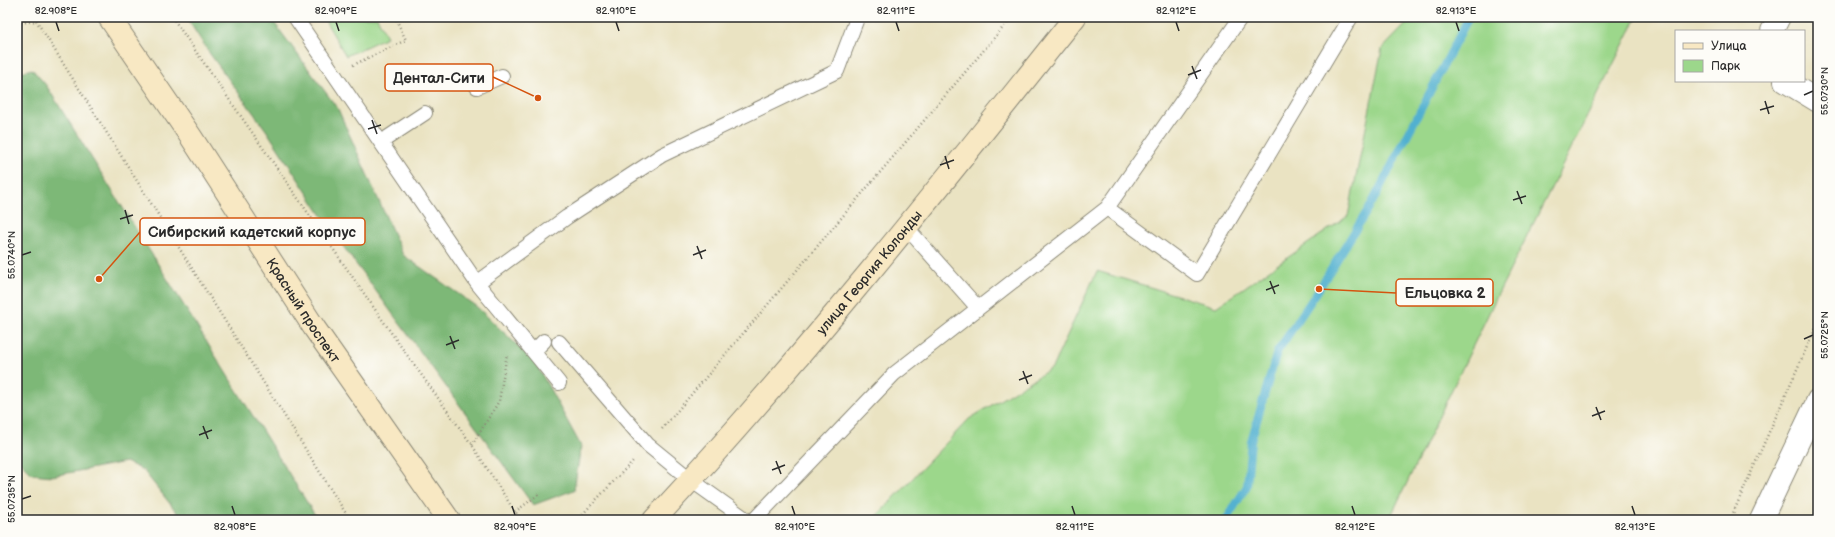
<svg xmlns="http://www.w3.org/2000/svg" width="1835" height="537" font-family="'Balsamiq Sans',sans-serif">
  <rect width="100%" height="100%" fill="#fdfcf7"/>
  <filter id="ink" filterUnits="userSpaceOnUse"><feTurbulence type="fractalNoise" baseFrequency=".025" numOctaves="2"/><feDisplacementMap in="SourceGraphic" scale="8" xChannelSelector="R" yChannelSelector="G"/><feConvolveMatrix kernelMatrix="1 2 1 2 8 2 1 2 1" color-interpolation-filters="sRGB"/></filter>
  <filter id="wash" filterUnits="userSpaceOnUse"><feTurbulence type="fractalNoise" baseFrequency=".012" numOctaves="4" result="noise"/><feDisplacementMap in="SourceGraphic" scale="16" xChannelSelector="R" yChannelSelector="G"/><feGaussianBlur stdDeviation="0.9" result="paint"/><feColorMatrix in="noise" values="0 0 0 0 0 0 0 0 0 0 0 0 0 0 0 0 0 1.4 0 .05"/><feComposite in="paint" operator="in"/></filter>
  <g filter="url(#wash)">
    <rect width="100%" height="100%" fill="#eae3c2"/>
    <path fill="#9cd78b" stroke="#64815b" d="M323 17H377L387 37 346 56Z
      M1413 17H1637L1499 292 1389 520H873L969 419 1052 368 1097 271 1216 307 1348 216 1382 49Z"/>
    <path fill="#7db877" stroke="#547251" d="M186 17H270L338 109 403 255 477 307 535 362 581 446 574 490 533 505 334 234 266 130 210 54Z
      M32 69 46 85 318 520H183L143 470 126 462 52 476 32 474 17 459V73Z"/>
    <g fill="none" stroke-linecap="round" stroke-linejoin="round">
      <path stroke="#51b0d0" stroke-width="8" d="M1226 520 1247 486 1251 441 1277 352 1319 289 1372 203 1469 17"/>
    </g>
  </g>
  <g filter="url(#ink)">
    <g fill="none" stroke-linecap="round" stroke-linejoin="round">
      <g stroke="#8a8776" stroke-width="16">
        <path id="service" d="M295 17 477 283 567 217 662 155 837 71 856 21 854 17
          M477 87 502 76
          M381 142 425 113
          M1107 208 1197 274 1351 17
          M907 228 978 308
          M477 283 559 383
          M559 342 648 445 691 480 747 520
          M534 351 544 341
          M754 520 894 374 1107 208 1241 17"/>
      </g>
      <g stroke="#8a8776" stroke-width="24">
        <path id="minor" d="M1772 31 1779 17
          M1785 81 1818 101
          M1761 520 1818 400"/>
      </g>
      <g stroke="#8a8776" stroke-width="24">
        <g id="secondary">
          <path id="s1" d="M109 17 191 137 315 329 449 520"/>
          <path id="s2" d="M654 520C803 359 939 188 1075 17"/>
        </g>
      </g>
      <path stroke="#8a8776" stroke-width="2.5" stroke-dasharray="1 3" stroke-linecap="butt" d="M34 17 350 520
        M172 17 397 341 472 445 515 512 523 520
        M17 23 36 21
        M353 65 406 40 395 17
        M662 429 1012 17
        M472 445 499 401 507 354
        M515 512 539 494
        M577 520 633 461
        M1730 520 1818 322"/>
      <use href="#service" stroke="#fff" stroke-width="14"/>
      <use href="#minor" stroke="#fff" stroke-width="22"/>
      <use href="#secondary" stroke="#f8e8c3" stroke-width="22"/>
    </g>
  </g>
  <path fill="none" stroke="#2b2b2b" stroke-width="1.5" d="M56 22 59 31M336 22 339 31M616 22 619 31M896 22 899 31M1176 22 1179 31M1456 22 1459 31M1192 66 1197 79M1188 75 1201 70M1804 95 1813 91M1765 101 1769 114M1760 110 1774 106M372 120 377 134M368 129 381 125M945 156 949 169M940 165 954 160M1517 191 1522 204M1513 200 1526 196M125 210 129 224M120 219 133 215M697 246 702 259M22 255 31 252M693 255 706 250M1270 281 1275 294M1266 290 1279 285M450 336 455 349M1804 339 1813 335M446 345 459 340M1023 371 1028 384M1019 380 1032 375M1596 407 1601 420M1592 416 1605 411M203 426 208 439M199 435 212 430M776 461 781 474M772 470 785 465M22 499 31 496M232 506 235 515M512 506 515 515M792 506 795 515M1072 506 1075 515M1352 506 1355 515M1632 506 1635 515"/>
  <g text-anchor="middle" stroke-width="3" stroke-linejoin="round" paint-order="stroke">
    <g font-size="14" fill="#2b2b2b" stroke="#fdfcf7">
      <text dy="5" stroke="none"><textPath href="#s2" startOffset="328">улица Георгия Колонды</textPath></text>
      <text dy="5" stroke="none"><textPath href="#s1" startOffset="352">Красный проспект</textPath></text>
    </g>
  </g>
  <path fill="none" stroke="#d5540f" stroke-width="1.5" d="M538 98L493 77M99 279L140 232M1319 289L1396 293"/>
  <g fill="#d5540f" stroke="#fdfcf7" stroke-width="1.5">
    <circle cx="538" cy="98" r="4"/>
    <circle cx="99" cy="279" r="4"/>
    <circle cx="1319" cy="289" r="4"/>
  </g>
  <g fill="#fdfcf7" stroke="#d5540f" stroke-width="1.5">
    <rect x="385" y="64" width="108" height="27" rx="4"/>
    <rect x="140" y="218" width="225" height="27" rx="4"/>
    <rect x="1396" y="279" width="97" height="27" rx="4"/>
  </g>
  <g font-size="15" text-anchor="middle" font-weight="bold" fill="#2b2b2b">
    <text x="439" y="83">Дентал-Сити</text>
    <text x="252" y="237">Сибирский кадетский корпус</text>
    <text x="1445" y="298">Ельцовка 2</text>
  </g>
  <rect width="1835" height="537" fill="none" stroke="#fdfcf7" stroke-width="44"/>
  <rect x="1675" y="30" width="130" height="52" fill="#fdfcf7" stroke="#a9a8a5"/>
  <rect x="1683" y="43" width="20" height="6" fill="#f8e8c3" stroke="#a9a8a5"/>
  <text x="1711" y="50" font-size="12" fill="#2b2b2b">Улица</text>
  <rect x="1683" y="60" width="20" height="12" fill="#9cd78b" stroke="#a9a8a5"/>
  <text x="1711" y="70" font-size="12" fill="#2b2b2b">Парк</text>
  <rect x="22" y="22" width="1791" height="493" fill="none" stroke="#2b2b2b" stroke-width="1.5"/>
  <g font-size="10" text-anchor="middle" fill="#2b2b2b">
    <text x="56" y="14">82.908°E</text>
    <text x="336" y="14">82.909°E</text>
    <text x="616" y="14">82.910°E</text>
    <text x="896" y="14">82.911°E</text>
    <text x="1176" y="14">82.912°E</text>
    <text x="1456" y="14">82.913°E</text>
    <text transform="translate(1824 91) rotate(-90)" y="4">55.0730°N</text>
    <text transform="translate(11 255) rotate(-90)" y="4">55.0740°N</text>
    <text transform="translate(1824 335) rotate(-90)" y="4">55.0725°N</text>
    <text transform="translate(11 499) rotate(-90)" y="4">55.0735°N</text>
    <text x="235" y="530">82.908°E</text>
    <text x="515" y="530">82.909°E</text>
    <text x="795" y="530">82.910°E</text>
    <text x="1075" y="530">82.911°E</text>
    <text x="1355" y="530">82.912°E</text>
    <text x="1635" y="530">82.913°E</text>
  </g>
</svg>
